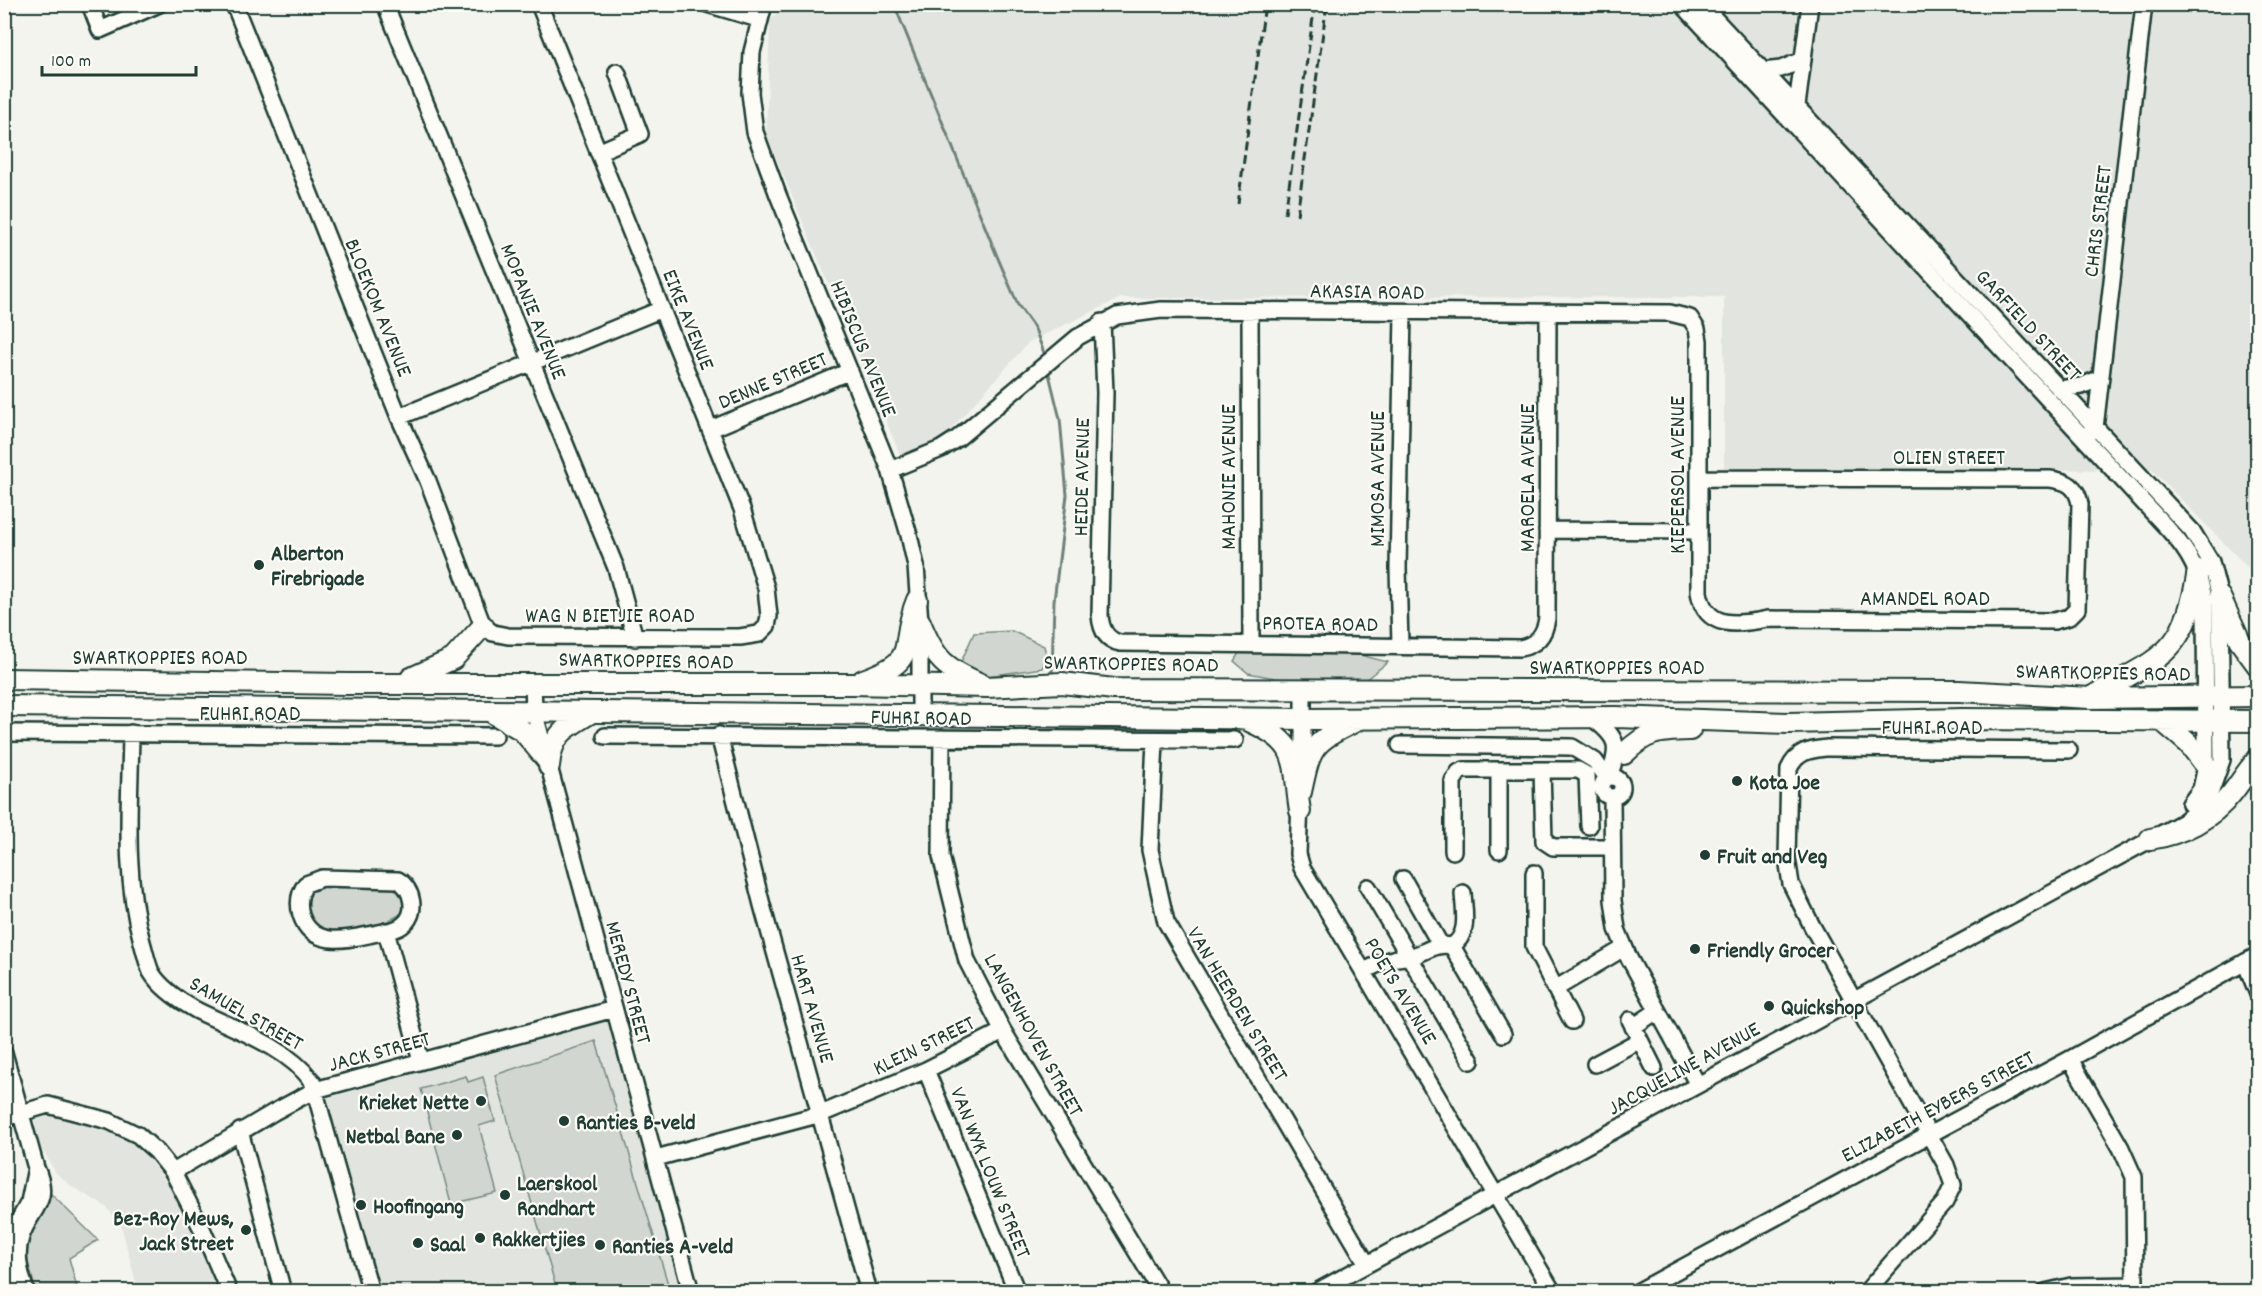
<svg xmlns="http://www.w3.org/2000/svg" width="2262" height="1296" font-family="Dekko,sans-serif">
  <rect width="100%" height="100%" fill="#f4f4ef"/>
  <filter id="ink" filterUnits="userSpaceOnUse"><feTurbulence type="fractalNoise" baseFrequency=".0167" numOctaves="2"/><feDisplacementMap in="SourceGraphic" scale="12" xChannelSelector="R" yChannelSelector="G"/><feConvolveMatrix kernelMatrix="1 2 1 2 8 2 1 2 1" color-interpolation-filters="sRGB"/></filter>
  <g filter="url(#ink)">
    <path fill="#e2e5df" d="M783 5H2257V577L2152 470 1724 468V297L1121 298 1029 342 944 437 901 457 766 134 770 21Z
      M612 1019 687 1291H376L323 1099Z
      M40 1112 116 1132 138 1147 156 1167 173 1193 204 1257 216 1291H138L121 1225 106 1207 71 1186 56 1173 40 1146 34 1118Z"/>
    <path fill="#d1d6d1" stroke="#788a82" stroke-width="1.5" d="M1012 631 1044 646 1047 658 1042 668 988 676 961 662 974 633Z
      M1244 645 1332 648 1388 662 1365 680 1291 681 1248 673 1234 661Z
      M320 885 393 886 404 897 406 909C397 921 345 937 330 934 307 929 297 895 320 885Z
      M596 1041 670 1291H557L495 1075Z
      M466 1076 468 1082 483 1077 495 1121 479 1126 497 1193 451 1204 421 1089Z
      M51 1194 98 1240 69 1258 78 1291H36L24 1249Z"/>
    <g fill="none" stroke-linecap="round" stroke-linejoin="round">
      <path stroke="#6e8179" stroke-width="3" d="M894 4 997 256 1018 305 1035 329 1046 358
        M1048 370 1060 419 1067 495 1054 601 1052 673"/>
      <g stroke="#1f3d34" stroke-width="20">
        <path id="minor" d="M90 4 100 30 159 4
          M234 4 399 417 428 481 483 626 493 633 508 636 740 637 759 634 767 626 769 616 766 588 742 509 539 4
          M385 4 616 568 635 638
          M707 4 758 19
          M764 4 752 52 750 93 755 132 778 195 890 470 909 535 916 566 920 622V716
          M1682 4 2168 529C2190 553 2201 574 2205 606L2206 766 2201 789 2190 804
          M1763 71 1781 69 1803 60
          M1793 112 1797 106 1810 4
          M598 152 640 134 617 72
          M1250 311 1251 643
          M1102 322 1105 393 1100 615C1101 629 1106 640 1120 643L1520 648C1537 645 1545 634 1547 618L1548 313
          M2059 389 2082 386 2100 378
          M399 417 662 309
          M711 429 850 371
          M2090 432 2095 428 2144 4
          M890 470 941 449 958 438 1078 337 1117 316 1161 310 1670 313 1690 318 1697 329 1699 341V592C1705 630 1738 625 1768 619L2054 621 2069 617 2077 609 2080 504C2077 486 2067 481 2050 479L1700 478
          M1547 530 1697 531
          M1400 645 1398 568 1403 313
          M533 682 534 711 691 1292
          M1592 718C1619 738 1620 746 1609 777
          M4 733 495 736
          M131 733C130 803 123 874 142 942 145 952 147 963 151 972 161 989 180 1001 196 1010 234 1029 286 1046 312 1081L371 1292
          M719 735 762 905 869 1292
          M605 736 1235 740
          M942 738 941 856 967 961 1003 1031 1161 1292
          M1155 741 1150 850 1166 922 1367 1264
          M1400 745 1572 747 1595 761 1607 778
          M1303 769V688
          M1542 770H1578L1587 775 1589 826
          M1602 787a10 10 0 1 1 20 0a10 10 0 1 1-20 0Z
          M1612 797 1613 900 1617 929 1629 958 1698 1085
          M1300 802 1298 854 1302 868 1553 1292
          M1499 850V770
          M1453 851V781L1459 772 1464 770H1542L1544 841 1553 847H1612
          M1534 873V947L1572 1021
          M322 878 398 880C412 888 418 912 404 924 397 931 383 932 373 934 348 939 312 949 301 915 298 904 299 893 306 884Z
          M1403 879 1440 944
          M1368 887 1471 1061
          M386 931 421 1061
          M1452 946C1470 934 1464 912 1463 893
          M2245 962 2258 994
          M1364 971C1380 963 1389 958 1405 957 1424 956 1431 942 1452 946L1503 1034
          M1555 989 1624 948
          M1630 1020 1654 1068
          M1633 1027 1657 1011
          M4 1053 36 1168
          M2070 1059 2121 1148 2134 1177 2135 1292
          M1595 1064 1640 1040
          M926 1070 1017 1292
          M4 1118 48 1105 109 1121 138 1135 157 1152 173 1172 203 1231 229 1292
          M240 1131 283 1292
          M656 1158 821 1114 926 1070 1003 1031
          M173 1172 274 1112 315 1090 614 1009
          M17 1292 9 1249 14 1229 29 1202 36 1168C52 1203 30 1208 21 1237 15 1255 20 1273 26 1292
          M1316 1292 2183 822 2199 809 2211 791 2222 760 2220 597 2211 562 2192 531 1701 4
          M1637 1292 2070 1059 2258 955
          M1866 1292 1945 1202 1953 1185 1946 1165 1812 926 1791 884 1787 858 1789 769C1797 751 1810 750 1827 748L2069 750
          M2045 1292 2071 1286 2135 1285"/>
      </g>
      <g stroke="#1f3d34" stroke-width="24">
        <path id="major" d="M2220 597 2241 643 2258 666
          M920 622C936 662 944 667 983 685
          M411 678 453 659 483 626
          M4 679 348 684H852L987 687 1062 683 1114 689 1959 691 2090 698 2258 696
          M863 680C923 659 897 648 917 600
          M2093 696C2160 656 2185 657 2198 570
          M4 706 1304 719 1616 717 1788 723 1962 719 2258 721
          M491 712 523 731 547 760
          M2161 720 2189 744 2206 766
          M1251 722C1302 745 1292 762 1300 811
          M1624 754C1647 731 1658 731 1690 730
          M549 766C552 733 566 728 592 712
          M1301 792C1311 745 1312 743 1356 721
          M2150 839C2182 834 2212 819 2232 793 2241 782 2248 769 2258 759"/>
      </g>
      <use href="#minor" stroke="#fdfcf7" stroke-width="15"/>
      <use href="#major" stroke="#fdfcf7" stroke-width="20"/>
      <path stroke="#1f3d34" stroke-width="3" stroke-dasharray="9 4.5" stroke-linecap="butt" d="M1238 204 1265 4
        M1285 214 1315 4
        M1297 215 1327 4"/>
    </g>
  </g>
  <g fill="#1f3d34" stroke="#fdfcf7" stroke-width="2">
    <circle cx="259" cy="565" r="6"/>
    <circle cx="1737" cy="781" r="6"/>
    <circle cx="1705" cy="855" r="6"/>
    <circle cx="1695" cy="949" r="6"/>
    <circle cx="1769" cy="1006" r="6"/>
    <circle cx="481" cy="1101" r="6"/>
    <circle cx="564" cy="1121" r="6"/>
    <circle cx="457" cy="1135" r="6"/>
    <circle cx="505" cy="1195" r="6"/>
    <circle cx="361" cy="1205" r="6"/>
    <circle cx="246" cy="1230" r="6"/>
    <circle cx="480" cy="1238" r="6"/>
    <circle cx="418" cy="1243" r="6"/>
    <circle cx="600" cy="1245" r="6"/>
  </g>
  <g text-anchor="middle" stroke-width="4.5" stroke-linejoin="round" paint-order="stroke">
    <g font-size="22" fill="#1f3d34" stroke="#fdfcf7">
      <text transform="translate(2096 221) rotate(-83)" y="8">CHRIS STREET</text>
      <text transform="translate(1367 290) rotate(1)" y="8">AKASIA ROAD</text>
      <text transform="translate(380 307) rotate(68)" y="8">BLOEKOM AVENUE</text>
      <text transform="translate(535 311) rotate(68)" y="8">MOPANIE AVENUE</text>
      <text transform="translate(690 319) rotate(68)" y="8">EIKE AVENUE</text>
      <text transform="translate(2030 324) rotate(47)" y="8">GARFIELD STREET</text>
      <text transform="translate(865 348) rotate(68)" y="8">HIBISCUS AVENUE</text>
      <text transform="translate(772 379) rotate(-23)" y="8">DENNE STREET</text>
      <text x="1949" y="464">OLIEN STREET</text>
      <text transform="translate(1676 475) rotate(-90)" y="8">KIEPERSOL AVENUE</text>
      <text transform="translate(1080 477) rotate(-89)" y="8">HEIDE AVENUE</text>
      <text transform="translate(1227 477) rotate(-90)" y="8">MAHONIE AVENUE</text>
      <text transform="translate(1526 478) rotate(-90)" y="8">MAROELA AVENUE</text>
      <text transform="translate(1376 479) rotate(-90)" y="8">MIMOSA AVENUE</text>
      <text x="1925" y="605">AMANDEL ROAD</text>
      <text x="610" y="622">WAG N BIETJIE ROAD</text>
      <text transform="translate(1320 622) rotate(1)" y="8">PROTEA ROAD</text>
      <text x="160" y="664">SWARTKOPPIES ROAD</text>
      <text transform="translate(646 659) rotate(1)" y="8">SWARTKOPPIES ROAD</text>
      <text transform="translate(1131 662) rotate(1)" y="8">SWARTKOPPIES ROAD</text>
      <text x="1617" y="674">SWARTKOPPIES ROAD</text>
      <text transform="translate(2103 671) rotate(1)" y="8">SWARTKOPPIES ROAD</text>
      <text x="250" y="720">FUHRI ROAD</text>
      <text transform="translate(921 716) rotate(1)" y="8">FUHRI ROAD</text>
      <text x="1932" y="734">FUHRI ROAD</text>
      <text transform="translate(630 982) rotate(75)" y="8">MEREDY STREET</text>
      <text transform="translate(1402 990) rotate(59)" y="8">POETS AVENUE</text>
      <text transform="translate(1239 1003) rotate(59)" y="8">VAN HEERDEN STREET</text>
      <text transform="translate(814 1008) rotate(74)" y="8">HART AVENUE</text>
      <text transform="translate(247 1012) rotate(30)" y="8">SAMUEL STREET</text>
      <text transform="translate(1035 1034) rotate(61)" y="8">LANGENHOVEN STREET</text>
      <text transform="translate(923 1044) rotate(-26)" y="8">KLEIN STREET</text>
      <text transform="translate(379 1050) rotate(-15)" y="8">JACK STREET</text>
      <text transform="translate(1683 1067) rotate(-29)" y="8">JACQUELINE AVENUE</text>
      <text transform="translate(1937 1105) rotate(-28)" y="8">ELIZABETH EYBERS STREET</text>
      <text transform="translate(992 1172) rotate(68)" y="8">VAN WYK LOUW STREET</text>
    </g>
    <g font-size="22" font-weight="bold" fill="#1f3d34" stroke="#fdfcf7" text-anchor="start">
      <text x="271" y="560">Alberton<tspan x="271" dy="25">Firebrigade</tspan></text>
      <text x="1749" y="789">Kota Joe</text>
      <text x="1717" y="863">Fruit and Veg</text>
      <text x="1707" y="957">Friendly Grocer</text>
      <text x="1781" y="1014">Quickshop</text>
      <text x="469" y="1109" text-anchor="end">Krieket Nette</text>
      <text x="576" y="1129">Ranties B-veld</text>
      <text x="445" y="1143" text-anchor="end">Netbal Bane</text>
      <text x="517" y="1190">Laerskool<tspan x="517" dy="25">Randhart</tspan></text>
      <text x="373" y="1213">Hoofingang</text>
      <text x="234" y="1225" text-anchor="end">Bez-Roy Mews,<tspan x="234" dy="25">Jack Street</tspan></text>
      <text x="492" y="1246">Rakkertjies</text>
      <text x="430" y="1251">Saal</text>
      <text x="612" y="1253">Ranties A-veld</text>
    </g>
  </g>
  <rect width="2262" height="1296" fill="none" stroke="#fdfcf7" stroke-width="24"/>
  <rect x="12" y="12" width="2238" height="1272" fill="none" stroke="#1f3d34" stroke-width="2" filter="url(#ink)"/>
  <path d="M42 66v9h154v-9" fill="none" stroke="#1f3d34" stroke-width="3"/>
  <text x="51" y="66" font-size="18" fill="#1f3d34" stroke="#fdfcf7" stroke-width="4.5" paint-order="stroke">100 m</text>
</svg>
